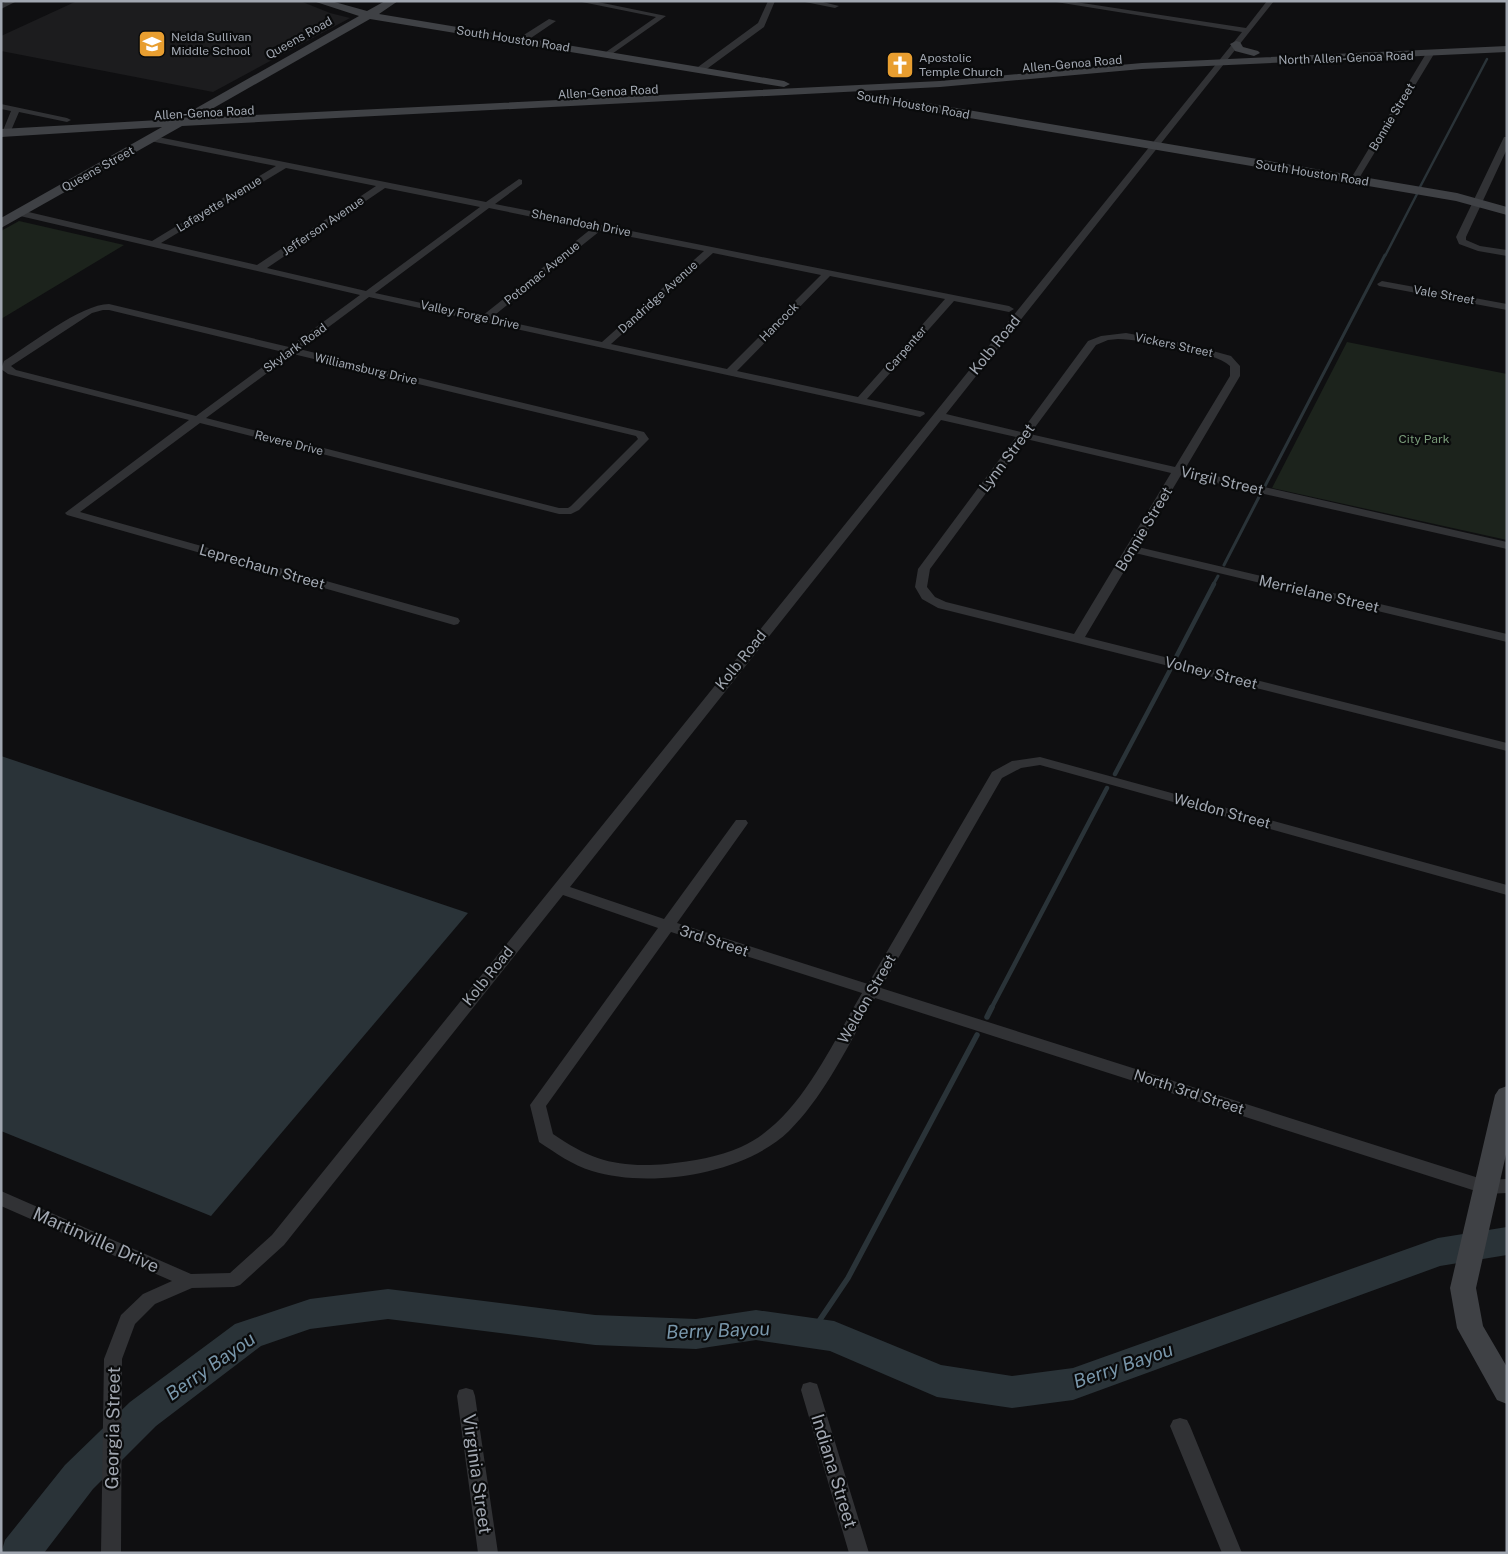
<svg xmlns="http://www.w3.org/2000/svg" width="1508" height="1554" font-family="'Public Sans',sans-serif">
  <rect width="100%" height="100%" fill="#0f0f11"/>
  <path fill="#1c1c1e" d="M77 1H300L330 13 350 18 213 92 1 51V36Z"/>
  <path fill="#1c231c" d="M19 221 124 245 1 319V231Z
    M1347 342 1507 374V540L1272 488Z"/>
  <path fill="#2a3338" d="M1 756 468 913 211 1216 1 1131Z"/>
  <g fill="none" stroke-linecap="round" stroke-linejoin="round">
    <path stroke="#2a3338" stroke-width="2.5" d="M1420 187 1487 59
      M1385 256 1417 194"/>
    <path stroke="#2a3338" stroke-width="3" d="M1265 486 1385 255
      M1224 565 1260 495
      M1213 585 1218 576"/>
    <path stroke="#2a3338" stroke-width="4.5" d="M1176 657 1214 584
      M1115 774 1170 670
      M991 1009 1107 788"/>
    <path stroke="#2a3338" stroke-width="5.5" d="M987 1017 992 1007
      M811 1333 848 1278 977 1035"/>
    <path fill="#2a3338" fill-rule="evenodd" d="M1507 1227V1255L1440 1266 1073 1400 1012 1408 937 1397 830 1351 756 1340 696 1349 595 1345 388 1319 310 1329 261 1346 156 1426 93 1489 44 1553H1L5 1540 65 1465 130 1402 235 1324 310 1299 388 1289 595 1315 696 1319 756 1310 834 1321 941 1365 1012 1376 1073 1368 1438 1238Z"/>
    <path fill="#313235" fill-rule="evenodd" d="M7 1H17L1 9V4Z
      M577 1H593L666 16 609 56H606V52L656 17Z
      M768 1H775L764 27 704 71H698V67L758 23Z
      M800 1H819L839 6 835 8Z
      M1050 1H1069L1246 28 1267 1H1274L946 414 1021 432 1088 341 1101 336 1126 333 1191 345 1231 356 1240 366V376L1185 469 1507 542V549L1181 475 1138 547 1507 634V642L1135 553 1085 637 1507 743V751L938 608 922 599 915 587 918 569 1016 437 941 420 570 887 664 919 736 820H746L748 823 746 826 677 923 868 984 992 772 1012 761 1040 757 1507 885V895L1040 765 1021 768 1002 778 881 988 1485 1180 1507 1179V1193L1485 1194 875 998C849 1043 826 1094 789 1131 745 1174 650 1189 592 1171 572 1165 556 1153 539 1142L530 1105 658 928 563 895 284 1245 240 1285 234 1287 192 1288 155 1304 135 1324 122 1359 121 1553H101L104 1359 121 1315 143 1294 172 1281 1 1206V1191L191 1274 230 1273 272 1235 1242 32ZM1118 339C1142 340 1213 350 1230 366V376L1175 467 1030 434 1096 345 1108 340ZM1026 439 1171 473 1074 634 946 602 935 597 927 587 930 569ZM671 932 862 993C831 1045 799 1121 741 1147 718 1157 693 1161 667 1164 619 1168 592 1161 553 1134L546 1106Z
      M549 19 556 21 525 42H519V38Z
      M1427 52 1434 54 1358 180 1357 182H1351L1350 180Z
      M1 104 67 118 71 120 67 122 19 112 10 133 6 136 2 133 11 111 1 109Z
      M153 136 486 202 519 179 522 180V184L495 204 1009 306 1014 309 1009 312 954 301 867 399 924 412 925 414 920 417 369 297 299 349 644 432 649 439 579 510 571 514H559L200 423 80 512 458 618 460 621 458 624 454 625 67 515 65 513 189 420 8 374 1 369 4 361C30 345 81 304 109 304L289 347 360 295 20 216 15 213 20 210 152 241 276 166 150 141V137ZM286 168 376 186 257 265 161 243ZM385 188 480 207 366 291 267 268ZM489 208 591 229 482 316 375 293ZM600 231 704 251 602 342 491 318ZM713 253 821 275 727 369 611 344ZM830 276 945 299 858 397 737 371ZM103 310H109L283 352 196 416 16 370 11 366 92 313ZM293 354 636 436 638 439 571 506 568 508H559L206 418Z
      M1504 137H1507V149L1466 237V240L1480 246 1507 250V256L1478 251 1459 244 1456 237Z
      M1382 281 1507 304V310L1379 286 1377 284Z
      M810 1382 817 1384 819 1390 869 1553H849L801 1390 803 1384Z
      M466 1388 473 1390 475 1396 498 1553H478L457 1396 459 1390Z
      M1180 1418 1187 1420 1190 1426 1242 1553H1222L1170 1426 1173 1420Z"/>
    <path fill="#3f4145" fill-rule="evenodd" d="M313 1H331L367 11 385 1H398L379 14 784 81 790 84 784 87 370 19 196 118 940 81 1142 63 1507 46V52L1142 69 940 87 182 126 1 228V218L162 127 1 137V129L177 119 359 16Z
      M1236 41 1240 42 1243 47 1258 51 1260 53 1254 56 1235 51 1230 44Z
      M862 92 1457 193 1507 207V215L1456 201 858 99 856 96Z
      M1507 1086V1150L1476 1288 1483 1326 1507 1367V1404L1497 1400 1457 1328 1450 1288 1495 1095 1499 1089Z"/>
  </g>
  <defs>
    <g id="school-square" transform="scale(1.4375)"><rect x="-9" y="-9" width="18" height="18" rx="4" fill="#e89e30" stroke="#0a0b0c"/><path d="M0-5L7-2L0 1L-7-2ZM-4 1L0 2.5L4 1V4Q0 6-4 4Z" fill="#fff"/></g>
    <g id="church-square" transform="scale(1.4375)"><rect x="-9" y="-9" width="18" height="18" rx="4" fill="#e89e30" stroke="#0a0b0c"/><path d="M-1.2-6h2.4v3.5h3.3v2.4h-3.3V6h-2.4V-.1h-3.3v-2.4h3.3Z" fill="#fff"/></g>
  </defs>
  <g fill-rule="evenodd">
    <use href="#school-square" x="152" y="44"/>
    <use href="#church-square" x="900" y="65"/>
  </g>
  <g text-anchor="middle" stroke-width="4.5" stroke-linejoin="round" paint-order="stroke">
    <g font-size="12" fill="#a1a7b1" stroke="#0a0b0c" text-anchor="start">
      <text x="171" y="41">Nelda Sullivan<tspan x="171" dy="14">Middle School</tspan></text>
      <text x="919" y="62">Apostolic<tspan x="919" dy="14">Temple Church</tspan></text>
    </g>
    <g font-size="12" fill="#a1a7b1" stroke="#0a0b0c">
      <text transform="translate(299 38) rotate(-29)" y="4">Queens Road</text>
      <text transform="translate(513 39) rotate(9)" y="4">South Houston Road</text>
      <text transform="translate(1346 58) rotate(-2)" y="4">North Allen-Genoa Road</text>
      <text transform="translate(1072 64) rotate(-5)" y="4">Allen-Genoa Road</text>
      <text transform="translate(608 92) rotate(-3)" y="4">Allen-Genoa Road</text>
      <text transform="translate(913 105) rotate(10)" y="4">South Houston Road</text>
      <text transform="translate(204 113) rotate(-3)" y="4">Allen-Genoa Road</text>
      <text transform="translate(1392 117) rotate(-59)" y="4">Bonnie Street</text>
      <text transform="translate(98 169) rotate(-29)" y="4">Queens Street</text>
      <text transform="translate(1312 173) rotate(9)" y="4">South Houston Road</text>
      <text transform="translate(219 204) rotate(-31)" y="4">Lafayette Avenue</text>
      <text transform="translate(581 223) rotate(11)" y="4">Shenandoah Drive</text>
      <text transform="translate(323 226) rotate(-34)" y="4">Jefferson Avenue</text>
      <text transform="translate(542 273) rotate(-39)" y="4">Potomac Avenue</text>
      <text transform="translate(1444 295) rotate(10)" y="4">Vale Street</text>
      <text transform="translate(658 297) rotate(-42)" y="4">Dandridge Avenue</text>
      <text transform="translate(470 315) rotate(12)" y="4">Valley Forge Drive</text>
      <text transform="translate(779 322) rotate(-45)" y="4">Hancock</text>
      <text transform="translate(1174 345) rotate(12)" y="4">Vickers Street</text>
      <text transform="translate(295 348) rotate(-36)" y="4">Skylark Road</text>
      <text transform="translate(906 349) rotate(-49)" y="4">Carpenter</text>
      <text transform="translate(366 369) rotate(13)" y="4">Williamsburg Drive</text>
      <text transform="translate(289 443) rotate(14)" y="4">Revere Drive</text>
    </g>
    <g font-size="12" fill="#799b79" stroke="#0a0b0c">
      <text x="1424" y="443">City Park</text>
    </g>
    <g font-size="15" fill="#a1a7b1" stroke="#0a0b0c">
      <text transform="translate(995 345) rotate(-51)" y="5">Kolb Road</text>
      <text transform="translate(1007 458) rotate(-53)" y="5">Lynn Street</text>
      <text transform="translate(1222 481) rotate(13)" y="5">Virgil Street</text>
      <text transform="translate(1144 529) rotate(-59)" y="5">Bonnie Street</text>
      <text transform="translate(262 567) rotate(16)" y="5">Leprechaun Street</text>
      <text transform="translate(1319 594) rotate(13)" y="5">Merrielane Street</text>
      <text transform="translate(741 660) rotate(-51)" y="5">Kolb Road</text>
      <text transform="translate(1211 673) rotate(14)" y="5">Volney Street</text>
      <text transform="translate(1222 811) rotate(15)" y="5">Weldon Street</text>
      <text transform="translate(714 941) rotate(18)" y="5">3rd Street</text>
      <text transform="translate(488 976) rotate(-51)" y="5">Kolb Road</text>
      <text transform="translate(867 999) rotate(-60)" y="5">Weldon Street</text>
      <text transform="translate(1189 1092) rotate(18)" y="5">North 3rd Street</text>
    </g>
    <g font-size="18" fill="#a1a7b1" stroke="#0a0b0c">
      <text transform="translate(96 1240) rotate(24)" y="6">Martinville Drive</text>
      <text transform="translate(113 1428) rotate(-89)" y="6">Georgia Street</text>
      <text transform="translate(834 1471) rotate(73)" y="6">Indiana Street</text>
      <text transform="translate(477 1474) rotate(82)" y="6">Virginia Street</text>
    </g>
    <g font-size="19" font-style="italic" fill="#7997ab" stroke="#0a0b0c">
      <text transform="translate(718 1330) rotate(-2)" y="7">Berry Bayou</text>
      <text transform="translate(1123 1365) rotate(-19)" y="7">Berry Bayou</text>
      <text transform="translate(210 1366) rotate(-35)" y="7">Berry Bayou</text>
    </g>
  </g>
  <rect width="1508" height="1554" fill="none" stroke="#a1a7b1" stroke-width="5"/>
</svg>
